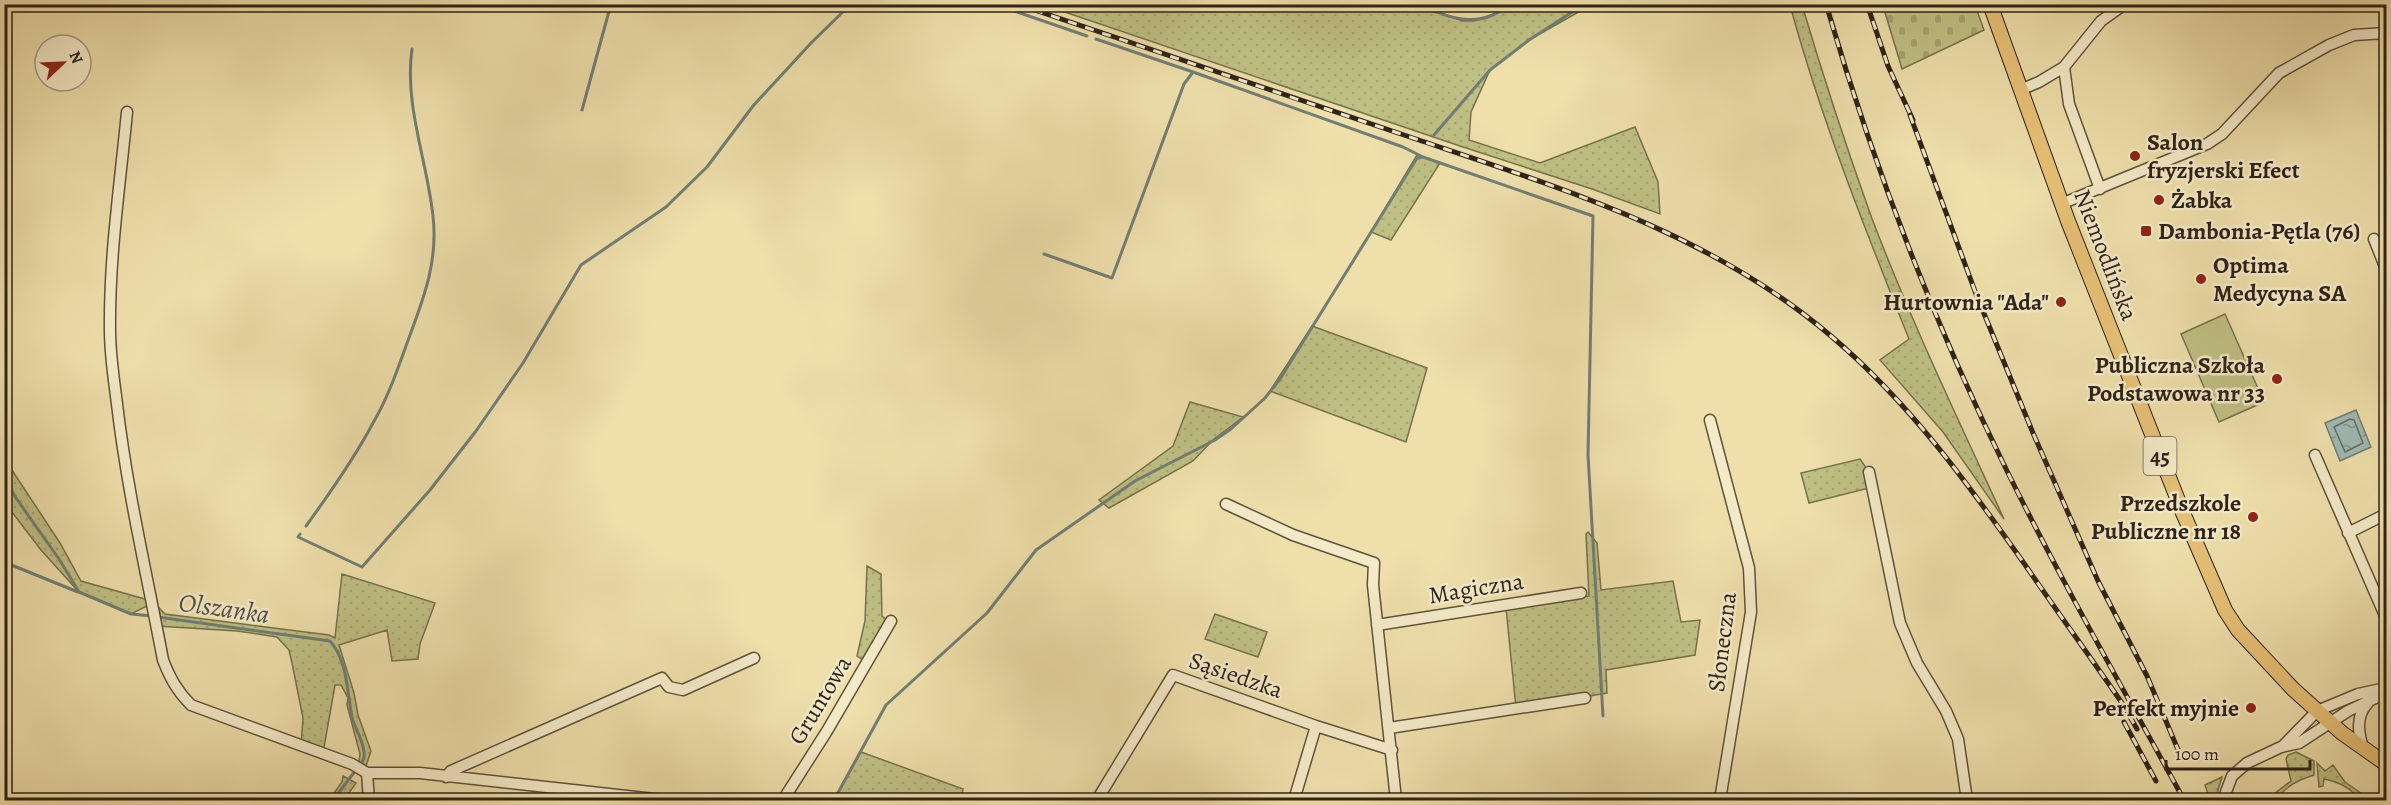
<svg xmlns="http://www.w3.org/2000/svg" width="2391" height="805" font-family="Alegreya,serif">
  <defs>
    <pattern id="grass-dots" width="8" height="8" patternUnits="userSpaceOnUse" patternTransform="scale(1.5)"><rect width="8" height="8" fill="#bfc084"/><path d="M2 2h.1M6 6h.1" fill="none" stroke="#a4a571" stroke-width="1.8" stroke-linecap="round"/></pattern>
    <pattern id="cemetery-stones" width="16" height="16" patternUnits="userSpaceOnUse" patternTransform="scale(1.5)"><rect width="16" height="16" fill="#bfc084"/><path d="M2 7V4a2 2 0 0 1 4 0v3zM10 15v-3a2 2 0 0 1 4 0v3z" fill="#a4a571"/></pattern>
    <pattern id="water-ripples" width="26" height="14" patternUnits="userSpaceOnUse" patternTransform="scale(1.5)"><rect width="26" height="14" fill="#9fbab5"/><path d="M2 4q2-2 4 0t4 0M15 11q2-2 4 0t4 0" fill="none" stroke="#829792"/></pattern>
  </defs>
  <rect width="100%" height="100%" fill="#eedfab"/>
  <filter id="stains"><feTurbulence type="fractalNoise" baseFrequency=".00333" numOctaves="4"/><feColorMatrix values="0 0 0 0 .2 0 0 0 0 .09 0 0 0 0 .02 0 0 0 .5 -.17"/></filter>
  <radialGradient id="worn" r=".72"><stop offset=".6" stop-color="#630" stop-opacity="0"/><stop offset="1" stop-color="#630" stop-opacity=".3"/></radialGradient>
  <path fill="url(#grass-dots)" stroke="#77724d" stroke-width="1.5" d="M1414 5 1463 21H1474L1488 17 1513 5H1591L1529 40 1490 70 1471 112 1469 140 1540 163 1635 127 1658 182 1660 214 1592 189 1460 146 1044 5Z
    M1790 5H1802C1823 76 1846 146 1871 216 1910 319 1958 419 2004 519L1943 432 1880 360 1909 339C1865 229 1821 119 1790 5Z
    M1417 155 1440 163 1391 240 1371 232Z
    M1312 326 1427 368 1406 442 1270 391Z
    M1190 402 1243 417 1214 439 1193 461 1109 508 1099 500 1173 446Z
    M4 458 60 543 81 581 152 601 165 614 329 635 335 638 342 574 435 603 420 644 418 659 392 661 387 630 339 645 354 693 358 715 371 751 366 766 359 762 360 754 347 705 348 698 341 685H335L323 753 301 746 303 718 292 663 289 650 277 637 237 631 157 626 153 603 131 614 79 592 41 550 5 503Z
    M1860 459 1869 472 1873 487 1809 503 1801 473Z
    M1588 532 1597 543 1601 590 1673 581 1681 622 1700 620 1695 655 1606 670 1607 693 1516 708 1506 608 1589 596 1586 534Z
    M867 566 881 574 882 616 890 623 867 663 857 656 865 621Z
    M1215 614 1267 632 1258 657 1205 639Z
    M861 752 963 789 961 800H834Z
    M2296 752 2314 761V775C2298 780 2286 786 2276 800H2266L2291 781 2286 759 2288 755Z
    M2317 763 2325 771 2333 765 2345 782 2362 794 2365 800H2360C2351 788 2340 782 2324 779L2323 786 2319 787Z
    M343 776 356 783 344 800H329L342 782Z
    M2222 777 2215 800H2210L2205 785Z"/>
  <path fill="url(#cemetery-stones)" stroke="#77724d" stroke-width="1.5" d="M1893 4 1975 5 1984 30 1902 69 1884 9Z"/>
  <path fill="#bfc084" stroke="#77724d" stroke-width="1.5" d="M2225 314 2264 402 2219 422 2181 334Z"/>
  <path fill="url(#water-ripples)" stroke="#727e75" stroke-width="1.5" d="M2356 410 2371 447 2340 461 2325 423Z"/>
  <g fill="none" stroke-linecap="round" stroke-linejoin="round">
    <path stroke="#676e66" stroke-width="1.5" d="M2350 419 2354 420 2363 443 2345 452 2334 427Z"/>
    <path stroke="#727e75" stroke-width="3" d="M994 4 1087 36
      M1414 4C1449 16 1477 32 1510 4
      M1096 39 1193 72
      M582 110 611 4
      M1434 135 1490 70 1529 40 1583 5
      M1044 254 1112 278 1184 84 1193 72 1403 147 1421 156
      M4 477 16 498 59 559 79 592 131 614 152 616
      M306 526C330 493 354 459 373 423 389 396 399 365 410 335 425 295 438 259 433 216 427 160 404 105 412 49
      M300 534 298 537 362 567 430 490 476 431 523 363 581 265 666 207 707 167 753 106 812 42 851 4
      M4 562 78 592
      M158 617 330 641C348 661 347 693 352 717 355 729 363 740 364 752 365 758 363 761 360 765
      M333 800 356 770
      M834 800 886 705 987 613 1036 550 1135 481 1215 440 1231 429 1265 398 1280 379 1417 158 1423 157 1593 216 1588 455 1603 716"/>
    <g stroke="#5f523b" stroke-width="13">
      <path id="minor" d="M2064 67 2069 104 2100 189
        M2020 90 2039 82 2064 67 2101 21 2125 4
        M127 112C120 185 109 258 110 331 110 355 114 380 117 404 127 490 147 575 163 660 170 678 177 691 191 705L352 764 367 773H420L663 800
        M2061 204 2207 144 2222 134 2279 73 2329 45 2354 35 2386 33
        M2374 239 2386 269
        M1710 420 1749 568 1751 612 1720 800
        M2315 455 2386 618
        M1869 472 1900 623 1917 663 1946 711 1958 739 1967 800
        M1226 504 1293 535 1374 563 1373 585 1396 800
        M2348 533 2386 514
        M1377 625 1581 593
        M1389 728 1585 698
        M2282 747 2317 711 2358 694 2386 688
        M2364 750C2358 734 2355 716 2368 703
        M367 773 369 800
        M446 777 451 771 662 678 669 687 683 690 754 658
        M1100 795 1173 675 1316 726
        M783 800 827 731 891 621
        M1294 800 1316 726 1392 750
        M1702 800H1707
        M2227 800 2226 792 2232 776 2247 763 2281 747 2299 743 2348 711 2386 693"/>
    </g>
    <g stroke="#2f2316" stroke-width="16">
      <path id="major" d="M1990 4 2068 221 2183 513 2225 610 2238 630 2293 689 2342 733 2386 764"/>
    </g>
    <use href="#minor" stroke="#f4eac8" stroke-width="10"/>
    <use href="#major" stroke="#e7c076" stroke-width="14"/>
    <g stroke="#2f2316" stroke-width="5">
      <path id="rail" d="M1017 4C1146 48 1275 92 1404 135 1554 186 1708 231 1831 336 1910 403 1969 485 2028 569 2059 614 2091 658 2122 703L2137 729
        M1826 4C1873 165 1934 323 2008 473 2063 584 2125 692 2184 800
        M1867 4 1888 66 1913 120
        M1910 115 1976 294 2033 433 2098 581 2147 676 2179 752
        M2124 722 2156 781"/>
    </g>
    <use href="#rail" stroke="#f4eac8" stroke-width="3" stroke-dasharray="9" stroke-linecap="butt"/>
  </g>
  <g fill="#8f2418" stroke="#f4eac8" stroke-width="2">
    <circle cx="2135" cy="156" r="6"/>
    <circle cx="2159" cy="200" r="6"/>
    <rect x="2140" y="225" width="12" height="12" rx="3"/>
    <circle cx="2201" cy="279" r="6"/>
    <circle cx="2061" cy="302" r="6"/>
    <circle cx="2277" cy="379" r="6"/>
    <circle cx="2253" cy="517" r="6"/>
    <circle cx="2251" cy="708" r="6"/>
  </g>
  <g text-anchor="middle" stroke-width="5" stroke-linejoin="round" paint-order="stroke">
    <rect fill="#f4eac8" stroke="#6a5f4b" stroke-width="1.5" x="2143.5" y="437" width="33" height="38" rx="4.5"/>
    <g font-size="22" font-weight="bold" fill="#2f2316">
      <text x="2160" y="464">45</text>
    </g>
    <g font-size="24" font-weight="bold" fill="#2f2316" stroke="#f4eac8" text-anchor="start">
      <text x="2147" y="150">Salon<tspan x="2147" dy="28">fryzjerski Efect</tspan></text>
      <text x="2171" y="208">Żabka</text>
      <text x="2158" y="239">Dambonia-Pętla (76)</text>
      <text x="2213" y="273">Optima<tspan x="2213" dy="28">Medycyna SA</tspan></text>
      <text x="2049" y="310" text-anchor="end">Hurtownia "Ada"</text>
      <text x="2265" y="373" text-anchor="end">Publiczna Szkoła<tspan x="2265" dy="28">Podstawowa nr 33</tspan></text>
      <text x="2241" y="511" text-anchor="end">Przedszkole<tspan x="2241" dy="28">Publiczne nr 18</tspan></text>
      <text x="2239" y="716" text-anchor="end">Perfekt myjnie</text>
    </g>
    <g font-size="24" fill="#2f2316" stroke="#f4eac8">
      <text transform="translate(2106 255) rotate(69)" y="8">Niemodlińska</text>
      <text transform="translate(1476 588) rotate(-9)" y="8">Magiczna</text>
      <text transform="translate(1722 642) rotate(-83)" y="8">Słoneczna</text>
      <text transform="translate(1236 675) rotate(19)" y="8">Sąsiedzka</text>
      <text transform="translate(820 700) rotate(-59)" y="8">Gruntowa</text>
    </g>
    <g font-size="26" font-style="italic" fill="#515046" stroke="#f4eac8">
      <text transform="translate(224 608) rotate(8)" y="9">Olszanka</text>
    </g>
  </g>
  <rect width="2391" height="805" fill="none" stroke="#eedfab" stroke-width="24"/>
  <rect x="6" y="6" width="2379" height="793" fill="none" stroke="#2f2316" stroke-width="3"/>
  <rect x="12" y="12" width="2367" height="781" fill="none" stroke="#2f2316" stroke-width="1.5"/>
  <g transform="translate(63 63) rotate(67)"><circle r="28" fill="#f4eac8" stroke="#a59a81" stroke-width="1.5"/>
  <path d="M0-4.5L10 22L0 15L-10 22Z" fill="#8f2418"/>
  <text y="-9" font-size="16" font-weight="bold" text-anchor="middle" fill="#2f2316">N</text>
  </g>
  <path d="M2166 760v9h144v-9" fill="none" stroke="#2f2316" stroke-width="3"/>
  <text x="2175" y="760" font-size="18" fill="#2f2316" stroke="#f4eac8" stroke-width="4.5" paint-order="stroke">100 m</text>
  <rect width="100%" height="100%" filter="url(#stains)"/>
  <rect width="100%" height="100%" fill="url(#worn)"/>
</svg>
